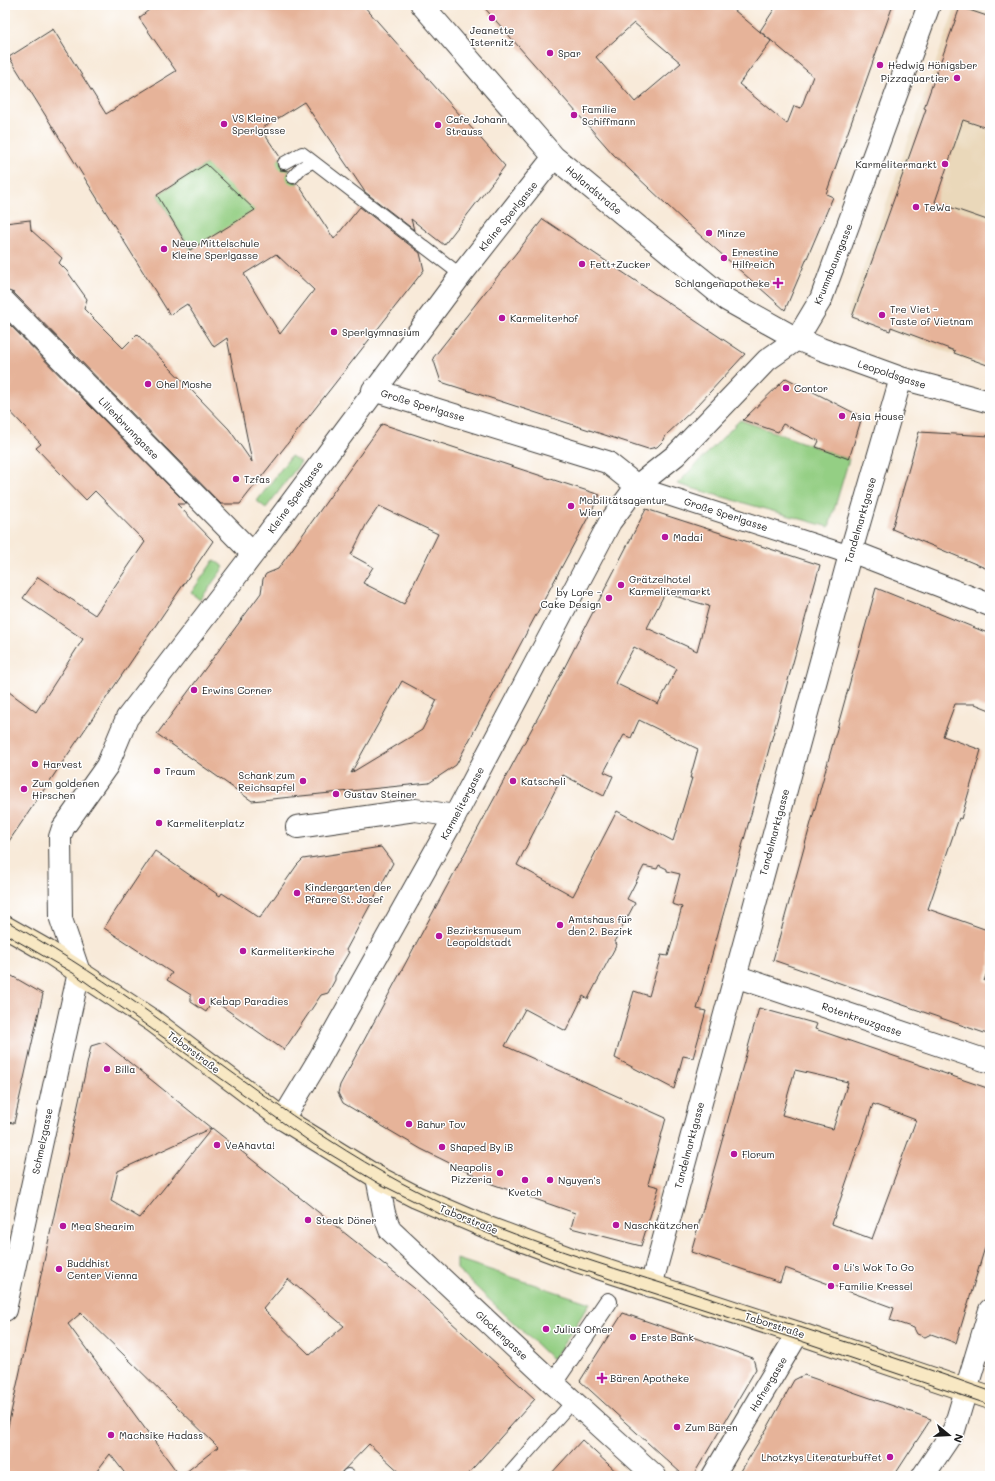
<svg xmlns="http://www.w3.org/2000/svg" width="995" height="1481" font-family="Mali,sans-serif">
  <rect width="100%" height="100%" fill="#fff"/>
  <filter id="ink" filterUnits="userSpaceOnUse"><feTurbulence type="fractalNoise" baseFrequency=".025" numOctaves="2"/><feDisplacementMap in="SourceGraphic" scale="8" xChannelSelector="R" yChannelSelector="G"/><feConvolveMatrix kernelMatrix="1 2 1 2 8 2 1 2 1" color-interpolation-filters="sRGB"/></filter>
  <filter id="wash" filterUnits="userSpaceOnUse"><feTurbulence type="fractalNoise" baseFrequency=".012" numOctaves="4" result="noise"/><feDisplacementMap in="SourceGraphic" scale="16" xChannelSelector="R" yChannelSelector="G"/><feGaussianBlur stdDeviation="0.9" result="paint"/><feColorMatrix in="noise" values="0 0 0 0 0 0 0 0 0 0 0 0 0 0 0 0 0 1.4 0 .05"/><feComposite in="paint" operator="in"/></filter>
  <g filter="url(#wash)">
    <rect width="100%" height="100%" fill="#f8ead9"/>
    <path fill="#ead8ba" d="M956 5H966L990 14V368L847 315Z"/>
    <path fill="#94cf84" stroke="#587650" d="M260 130 298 184 191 250 157 195Z
      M740 420 849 459 829 527 677 484Z
      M291 456 301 462 266 508 257 501Z
      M214 560 224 567 200 600 191 593Z
      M457 1259 590 1303 553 1360 457 1269Z"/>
    <g id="blocks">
      <path fill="#e6b399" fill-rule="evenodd" d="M155 5H363L505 166 444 245 411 219 414 230 365 192 304 102 261 129 280 157 277 162 278 167 280 170 289 171 286 176 288 182 292 184H298L334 239 360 207 420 253 424 270 240 504H221L14 293 5 290V223L30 220 31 230 62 258 59 263 67 271 87 299 84 309 123 348 137 334 229 429 252 462 227 338 214 347 187 304 170 315 9 57 53 29 106 114 176 71 139 18ZM206 164 255 210 190 250 157 195ZM276 254 314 290 280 334 244 274Z
        M482 5H728L771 41 739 84 787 124 794 106 801 108 813 76 760 31 777 5H893L826 194 833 197 785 310 685 222 613 154ZM634 23 681 63 635 102 596 57Z
        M960 7 990 17V129L963 120 935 202 990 221V366L954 353 955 351 891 327 890 331 852 317 926 109 924 108Z
        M543 219 745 354 698 405 666 435 664 440 657 447 648 449 441 382 433 358Z
        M5 320 187 504H177L213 541 5 847V689L36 712 83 639 23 598 38 577 95 615 145 542 95 491 86 500 36 448 41 444 5 406Z
        M786 378 862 417 849 459 816 447 819 441 783 424 778 432 743 420Z
        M382 424 600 495 456 765 429 783 252 801 157 734 261 593 263 579 266 574 278 569ZM379 506 438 534 404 604 363 583 373 567 351 555 366 525ZM402 681 437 700 422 730 351 773Z
        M919 432 990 436V570L892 529Z
        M646 509 820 565 697 1009 706 1011 693 1058 683 1056 674 1089 615 1058 634 991 649 996 661 955 668 956 682 907 672 904 680 874 667 871V869L659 865 657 869 644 866 627 899 635 903 614 942 617 944 588 999 583 996 566 1031 525 1009 505 1046 666 1118 648 1184 659 1187 641 1246 571 1228 575 1213 492 1184 421 1149 343 1103 338 1093 340 1085 558 680ZM665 593 709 606 697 651 647 628ZM634 647 677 669 658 704 615 683ZM639 720 698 749 690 778H692L673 841 617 811 573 896 517 865 563 775 604 796 613 776 604 772 624 735 631 738Z
        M876 588 990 634V710L975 704H955L943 736 981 750 961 819 959 818 928 909 990 931V964L984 981 990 983V1035L773 960Z
        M381 847 393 863 346 950 349 952 335 976V980L328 993 321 995 284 1050 213 1000 206 1012 191 1002V995L167 980 172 973 104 928 155 851 220 896 222 893 260 918 297 865 303 859Z
        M5 972 43 994 14 1123 5 1122Z
        M759 1008 817 1024 815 1029 990 1089V1231L956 1343 931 1334 925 1337 917 1334 914 1328 890 1320 894 1308 785 1268 780 1282 691 1252ZM795 1070 848 1082 833 1129 782 1115ZM873 1104 916 1120 872 1239 832 1224Z
        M104 1042 211 1128 118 1171 111 1201 140 1218 212 1128 414 1288 535 1399 466 1476H404L369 1444 338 1476H181L218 1447 81 1313 68 1324 180 1476H127L110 1454 93 1476H5V1440L91 1046ZM288 1279 344 1326 310 1355 263 1309Z
        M623 1313 753 1358 756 1369 694 1474H682L580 1381Z
        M804 1375 931 1419 894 1476H738L769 1425 794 1380Z
        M582 1440 621 1476H549Z"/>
    </g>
  </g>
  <g filter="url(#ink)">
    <use href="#blocks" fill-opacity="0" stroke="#3d3b38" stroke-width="1"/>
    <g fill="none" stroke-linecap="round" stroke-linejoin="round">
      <g stroke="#3d3b38" stroke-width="14">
        <path id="service" d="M284 163 302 153 461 275
          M293 177 301 168 312 162
          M348 1475 349 1476
          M507 1476 573 1401"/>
      </g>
      <g stroke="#3d3b38" stroke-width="20">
        <path id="pedestrian" d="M637 486 841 552 851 551
          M553 1383 608 1302"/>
      </g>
      <g stroke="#3d3b38" stroke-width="24">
        <path id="minor" d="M422 5 554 157 727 300 797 339 821 349 901 378 990 402
          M5 302 253 554
          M373 390 607 462 637 486
          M851 551 990 605
          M297 827 415 810 455 816
          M735 976 990 1062
          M283 1119 318 1061 455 816 610 522 637 486 676 455 767 360 797 339 821 299 929 5
          M377 1177 384 1213 390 1230 553 1383 655 1476
          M651 1286 851 551 901 378
          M5 1310 79 972 61 919 60 837 63 828 107 766 127 718 253 554 461 275 554 157
          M713 1476 798 1333
          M923 1476 954 1430 990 1310"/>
      </g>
      <g stroke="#3d3b38" stroke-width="24">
        <path id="secondary" d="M5 927 47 951 153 1021 283 1119 377 1177 416 1197 486 1227 577 1261 798 1333 990 1398"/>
      </g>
      <use href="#service" stroke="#fff" stroke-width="12"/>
      <use href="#pedestrian" stroke="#fff" stroke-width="18"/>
      <use href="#minor" stroke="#fff" stroke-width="22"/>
      <use href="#secondary" stroke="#f8e8c3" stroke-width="22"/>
      <path stroke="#1c1c1c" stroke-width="1" d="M5 920C50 946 93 973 136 1003 230 1069 318 1141 421 1193 501 1234 594 1262 680 1289 783 1322 888 1354 990 1391
        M5 934 73 973 313 1144 378 1183 442 1215 567 1265 795 1339 990 1405"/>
    </g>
  </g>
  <g fill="#b5179e" stroke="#fff" stroke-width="1.5">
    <circle cx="492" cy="18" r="4"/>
    <circle cx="550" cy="53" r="4"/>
    <circle cx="880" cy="65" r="4"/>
    <circle cx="957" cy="78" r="4"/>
    <circle cx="574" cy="115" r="4"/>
    <circle cx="224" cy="124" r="4"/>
    <circle cx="438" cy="125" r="4"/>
    <circle cx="945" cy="164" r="4"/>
    <circle cx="916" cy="207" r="4"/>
    <circle cx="709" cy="233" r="4"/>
    <circle cx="164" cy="249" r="4"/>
    <circle cx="724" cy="258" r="4"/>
    <circle cx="582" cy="264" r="4"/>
    <path d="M776 277h4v4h4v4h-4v4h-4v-4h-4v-4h4z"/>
    <circle cx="882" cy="315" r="4"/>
    <circle cx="502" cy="318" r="4"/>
    <circle cx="334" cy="332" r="4"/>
    <circle cx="148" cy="384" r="4"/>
    <circle cx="786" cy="388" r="4"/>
    <circle cx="842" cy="416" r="4"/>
    <circle cx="236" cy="479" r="4"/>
    <circle cx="571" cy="506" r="4"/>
    <circle cx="665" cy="537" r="4"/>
    <circle cx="621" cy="585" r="4"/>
    <circle cx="609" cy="598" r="4"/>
    <circle cx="194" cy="690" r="4"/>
    <circle cx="35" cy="764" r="4"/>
    <circle cx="157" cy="771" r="4"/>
    <circle cx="303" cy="781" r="4"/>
    <circle cx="513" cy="781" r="4"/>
    <circle cx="24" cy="789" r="4"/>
    <circle cx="336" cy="794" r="4"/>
    <circle cx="159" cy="823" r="4"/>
    <circle cx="297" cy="893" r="4"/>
    <circle cx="560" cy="925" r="4"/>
    <circle cx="439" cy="936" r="4"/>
    <circle cx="243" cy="951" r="4"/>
    <circle cx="202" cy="1001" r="4"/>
    <circle cx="107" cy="1069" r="4"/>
    <circle cx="409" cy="1124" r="4"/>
    <circle cx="217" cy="1145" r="4"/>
    <circle cx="442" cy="1147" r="4"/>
    <circle cx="734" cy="1154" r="4"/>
    <circle cx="500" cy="1173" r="4"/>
    <circle cx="525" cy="1180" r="4"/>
    <circle cx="550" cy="1180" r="4"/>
    <circle cx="308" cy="1220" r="4"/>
    <circle cx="616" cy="1225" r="4"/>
    <circle cx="63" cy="1226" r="4"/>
    <circle cx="836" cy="1267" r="4"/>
    <circle cx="59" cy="1269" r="4"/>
    <circle cx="831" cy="1286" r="4"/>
    <circle cx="546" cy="1329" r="4"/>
    <circle cx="633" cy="1337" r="4"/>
    <path d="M600 1372h4v4h4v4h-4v4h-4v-4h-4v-4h4z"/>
    <circle cx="677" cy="1427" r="4"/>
    <circle cx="111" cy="1435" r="4"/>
    <circle cx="890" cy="1457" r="4"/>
  </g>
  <g text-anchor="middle" stroke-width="3" stroke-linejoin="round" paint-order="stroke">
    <g font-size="10" fill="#1c1c1c" stroke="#fff" text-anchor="start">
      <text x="492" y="34" text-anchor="middle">Jeanette<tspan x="492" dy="12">Isternitz</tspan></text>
      <text x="558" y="57">Spar</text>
      <text x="888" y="69">Hedwig Hönigsber</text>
      <text x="949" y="82" text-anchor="end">Pizzaquartier</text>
      <text x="582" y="113">Familie<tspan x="582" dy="12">Schiffmann</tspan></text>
      <text x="232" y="122">VS Kleine<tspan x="232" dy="12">Sperlgasse</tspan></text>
      <text x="446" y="123">Cafe Johann<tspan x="446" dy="12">Strauss</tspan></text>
      <text x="937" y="168" text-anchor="end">Karmelitermarkt</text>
      <text x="924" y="211">TeWa</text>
      <text x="717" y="237">Minze</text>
      <text x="172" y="247">Neue Mittelschule<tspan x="172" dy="12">Kleine Sperlgasse</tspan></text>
      <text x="732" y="256">Ernestine<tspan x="732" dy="12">Hilfreich</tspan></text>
      <text x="590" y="268">Fett+Zucker</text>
      <text x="770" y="287" text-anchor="end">Schlangenapotheke</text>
      <text x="890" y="313">Tre Viet -<tspan x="890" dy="12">Taste of Vietnam</tspan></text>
      <text x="510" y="322">Karmeliterhof</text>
      <text x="342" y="336">Sperlgymnasium</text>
      <text x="156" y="388">Ohel Moshe</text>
      <text x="794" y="392">Contor</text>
      <text x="850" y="420">Asia House</text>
      <text x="244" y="483">Tzfas</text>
      <text x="579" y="504">Mobilitätsagentur<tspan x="579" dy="12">Wien</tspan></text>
      <text x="673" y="541">Madai</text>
      <text x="629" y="583">Grätzelhotel<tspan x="629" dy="12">Karmelitermarkt</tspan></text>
      <text x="601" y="596" text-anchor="end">by Lore -<tspan x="601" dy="12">Cake Design</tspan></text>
      <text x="202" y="694">Erwins Corner</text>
      <text x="43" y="768">Harvest</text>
      <text x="165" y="775">Traum</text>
      <text x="295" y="779" text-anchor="end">Schank zum<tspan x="295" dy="12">Reichsapfel</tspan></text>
      <text x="521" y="785">Katscheli</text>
      <text x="32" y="787">Zum goldenen<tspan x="32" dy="12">Hirschen</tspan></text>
      <text x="344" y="798">Gustav Steiner</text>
      <text x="167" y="827">Karmeliterplatz</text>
      <text x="305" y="891">Kindergarten der<tspan x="305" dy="12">Pfarre St. Josef</tspan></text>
      <text x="568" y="923">Amtshaus für<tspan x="568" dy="12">den 2. Bezirk</tspan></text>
      <text x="447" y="934">Bezirksmuseum<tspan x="447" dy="12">Leopoldstadt</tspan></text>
      <text x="251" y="955">Karmeliterkirche</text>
      <text x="210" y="1005">Kebap Paradies</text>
      <text x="115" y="1073">Billa</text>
      <text x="417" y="1128">Bahur Tov</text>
      <text x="225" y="1149">VeAhavta!</text>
      <text x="450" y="1151">Shaped By iB</text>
      <text x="742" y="1158">Florum</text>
      <text x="492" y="1171" text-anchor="end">Neapolis<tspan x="492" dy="12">Pizzeria</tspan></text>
      <text x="558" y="1184">Nguyen's</text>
      <text x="525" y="1196" text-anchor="middle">Kvetch</text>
      <text x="316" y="1224">Steak Döner</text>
      <text x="624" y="1229">Naschkätzchen</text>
      <text x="71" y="1230">Mea Shearim</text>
      <text x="67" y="1267">Buddhist<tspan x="67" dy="12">Center Vienna</tspan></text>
      <text x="844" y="1271">Li's Wok To Go</text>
      <text x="839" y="1290">Familie Kressel</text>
      <text x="554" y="1333">Julius Ofner</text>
      <text x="641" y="1341">Erste Bank</text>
      <text x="610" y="1382">Bären Apotheke</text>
      <text x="685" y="1431">Zum Bären</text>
      <text x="119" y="1439">Machsike Hadass</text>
      <text x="882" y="1461" text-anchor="end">Lhotzkys Literaturbuffet</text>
    </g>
    <g font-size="10" fill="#1c1c1c" stroke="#fff">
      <text transform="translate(594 190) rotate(40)" y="4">Hollandstraße</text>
      <text transform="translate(508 216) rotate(-51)" y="4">Kleine Sperlgasse</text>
      <text transform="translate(833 264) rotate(-68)" y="4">Krummbaumgasse</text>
      <text transform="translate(892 374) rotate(18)" y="4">Leopoldsgasse</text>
      <text transform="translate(423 405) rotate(17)" y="4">Große Sperlgasse</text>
      <text transform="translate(129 428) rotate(46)" y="4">Lilienbrunngasse</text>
      <text transform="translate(295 497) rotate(-54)" y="4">Kleine Sperlgasse</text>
      <text transform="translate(726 514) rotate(18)" y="4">Große Sperlgasse</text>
      <text transform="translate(860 520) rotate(-74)" y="4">Tandelmarktgasse</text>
      <text transform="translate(462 803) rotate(-62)" y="4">Karmelitergasse</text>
      <text transform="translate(774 832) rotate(-75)" y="4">Tandelmarktgasse</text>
      <text transform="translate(862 1019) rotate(19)" y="4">Rotenkreuzgasse</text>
      <text transform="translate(194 1052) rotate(37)" y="4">Taborstraße</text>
      <text transform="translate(42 1141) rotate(-78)" y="4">Schmelzgasse</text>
      <text transform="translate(689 1145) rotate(-75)" y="4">Tandelmarktgasse</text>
      <text transform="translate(469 1219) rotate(22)" y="4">Taborstraße</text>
      <text transform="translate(775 1325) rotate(18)" y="4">Taborstraße</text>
      <text transform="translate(502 1335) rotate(43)" y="4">Glockengasse</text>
      <text transform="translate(768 1384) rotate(-59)" y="4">Hafnergasse</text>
    </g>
  </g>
  <rect width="995" height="1481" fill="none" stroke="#fff" stroke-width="20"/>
  <g transform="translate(949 1435) rotate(108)" stroke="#ffffff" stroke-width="3" paint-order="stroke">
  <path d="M0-3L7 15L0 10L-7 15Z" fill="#1c1c1c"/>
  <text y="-6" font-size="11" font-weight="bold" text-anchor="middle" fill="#1c1c1c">N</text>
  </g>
</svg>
